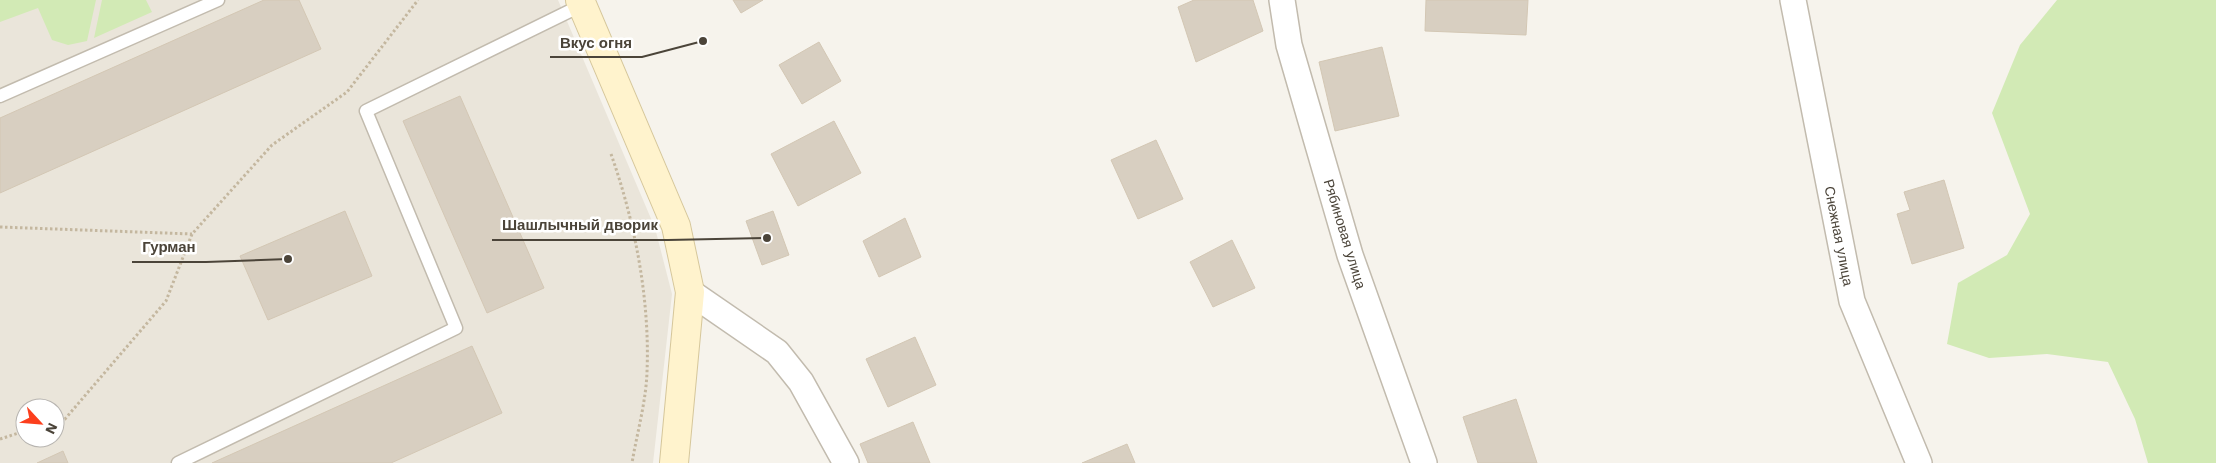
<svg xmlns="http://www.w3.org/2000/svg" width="2216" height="463" font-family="'Work Sans',sans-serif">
  <rect width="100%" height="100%" fill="#f6f3ec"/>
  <path fill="#eae5da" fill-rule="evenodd" d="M0 0H558L655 228 672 294 653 463H0ZM25 408H55V438H25Z"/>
  <path fill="#d2eab5" d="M0 0H96L87 41 68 45 52 40 38 8 0 22Z
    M102 0H146L152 12 94 38Z
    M2057 0H2216V463H2148L2135 419 2108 362 2047 354 1989 358 1947 344 1958 283 2007 255 2030 214 1992 113 2020 45Z"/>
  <path fill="#d8cfc1" stroke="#d3c7b4" d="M264 0H299L321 49 0 193V118Z
    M733 0H763L741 13Z
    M1194 0H1253L1263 31 1196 62 1178 7Z
    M1426 0H1528L1526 35 1425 31Z
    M819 42 841 81 802 104 779 65Z
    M1382 47 1399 116 1335 131 1319 62Z
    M460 96 544 288 487 313 403 121Z
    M834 121 861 173 798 206 771 154Z
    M1156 140 1183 199 1138 219 1111 160Z
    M1944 180 1964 248 1912 264 1897 214 1910 210 1904 192Z
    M345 211 372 276 268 320 240 256Z
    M773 211 789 255 762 265 746 221Z
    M905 218 921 257 879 277 863 241Z
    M1232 240 1255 288 1213 307 1190 262Z
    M915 337 936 385 888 407 866 359Z
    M472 346 502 413 391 463H212Z
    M1516 399 1537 463H1478L1463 417Z
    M913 422 930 463H868L860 444Z
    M1127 444 1135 463H1082Z
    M63 451 68 463H37Z"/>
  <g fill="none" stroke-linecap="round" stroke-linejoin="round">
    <g stroke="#c2bbae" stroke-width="15">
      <path id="service" d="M0 96 218 0
        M178 463 456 328 366 111 582 5"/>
    </g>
    <g stroke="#c2bbae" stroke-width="28">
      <path id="minor" d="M1282 0 1289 45 1350 255 1424 463
        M1793 0 1852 301 1919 463
        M690 292 777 352 801 382 846 463"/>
    </g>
    <g stroke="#d6c79b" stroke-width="30">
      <path id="secondary" d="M580 0 676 226 690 292 674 463"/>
    </g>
    <path stroke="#c4b79f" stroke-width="3" stroke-dasharray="2.5 2.5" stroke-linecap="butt" d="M611 154C635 222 650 300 647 372 646 402 637 433 632 463
      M0 227 192 234
      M55 422 65 419 166 301 192 234 272 145 347 92 418 0
      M0 439 25 431"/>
    <use href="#service" stroke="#fff" stroke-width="12"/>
    <use href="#minor" stroke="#fff" stroke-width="25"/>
    <use href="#secondary" stroke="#fff3cd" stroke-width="28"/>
  </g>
  <g text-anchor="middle" stroke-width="5" stroke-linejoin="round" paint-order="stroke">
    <g font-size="14" fill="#4b4439" stroke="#fff">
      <text transform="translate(1345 234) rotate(73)" y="5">Рябиновая улица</text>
      <text transform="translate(1839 236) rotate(79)" y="5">Снежная улица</text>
    </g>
  </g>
  <path fill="none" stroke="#4b4439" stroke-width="2" d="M703 41L642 57H550M767 238L668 240H492M288 259L206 262H132"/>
  <g fill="#4b4439" stroke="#fff" stroke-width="2">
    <circle cx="703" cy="41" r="5"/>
    <circle cx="767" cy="238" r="5"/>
    <circle cx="288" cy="259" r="5"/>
  </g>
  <g font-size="15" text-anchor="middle" font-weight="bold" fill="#4b4439" stroke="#fff" stroke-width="5" stroke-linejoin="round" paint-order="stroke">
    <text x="596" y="48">Вкус огня</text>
    <text x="580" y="230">Шашлычный дворик</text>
    <text x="169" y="252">Гурман</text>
  </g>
  <g transform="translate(40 423) rotate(116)"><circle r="24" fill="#ffffff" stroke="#b7b4b0"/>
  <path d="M0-4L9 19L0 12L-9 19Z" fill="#fc3f1d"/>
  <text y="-8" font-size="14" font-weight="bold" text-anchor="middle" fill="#4b4439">N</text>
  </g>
</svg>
